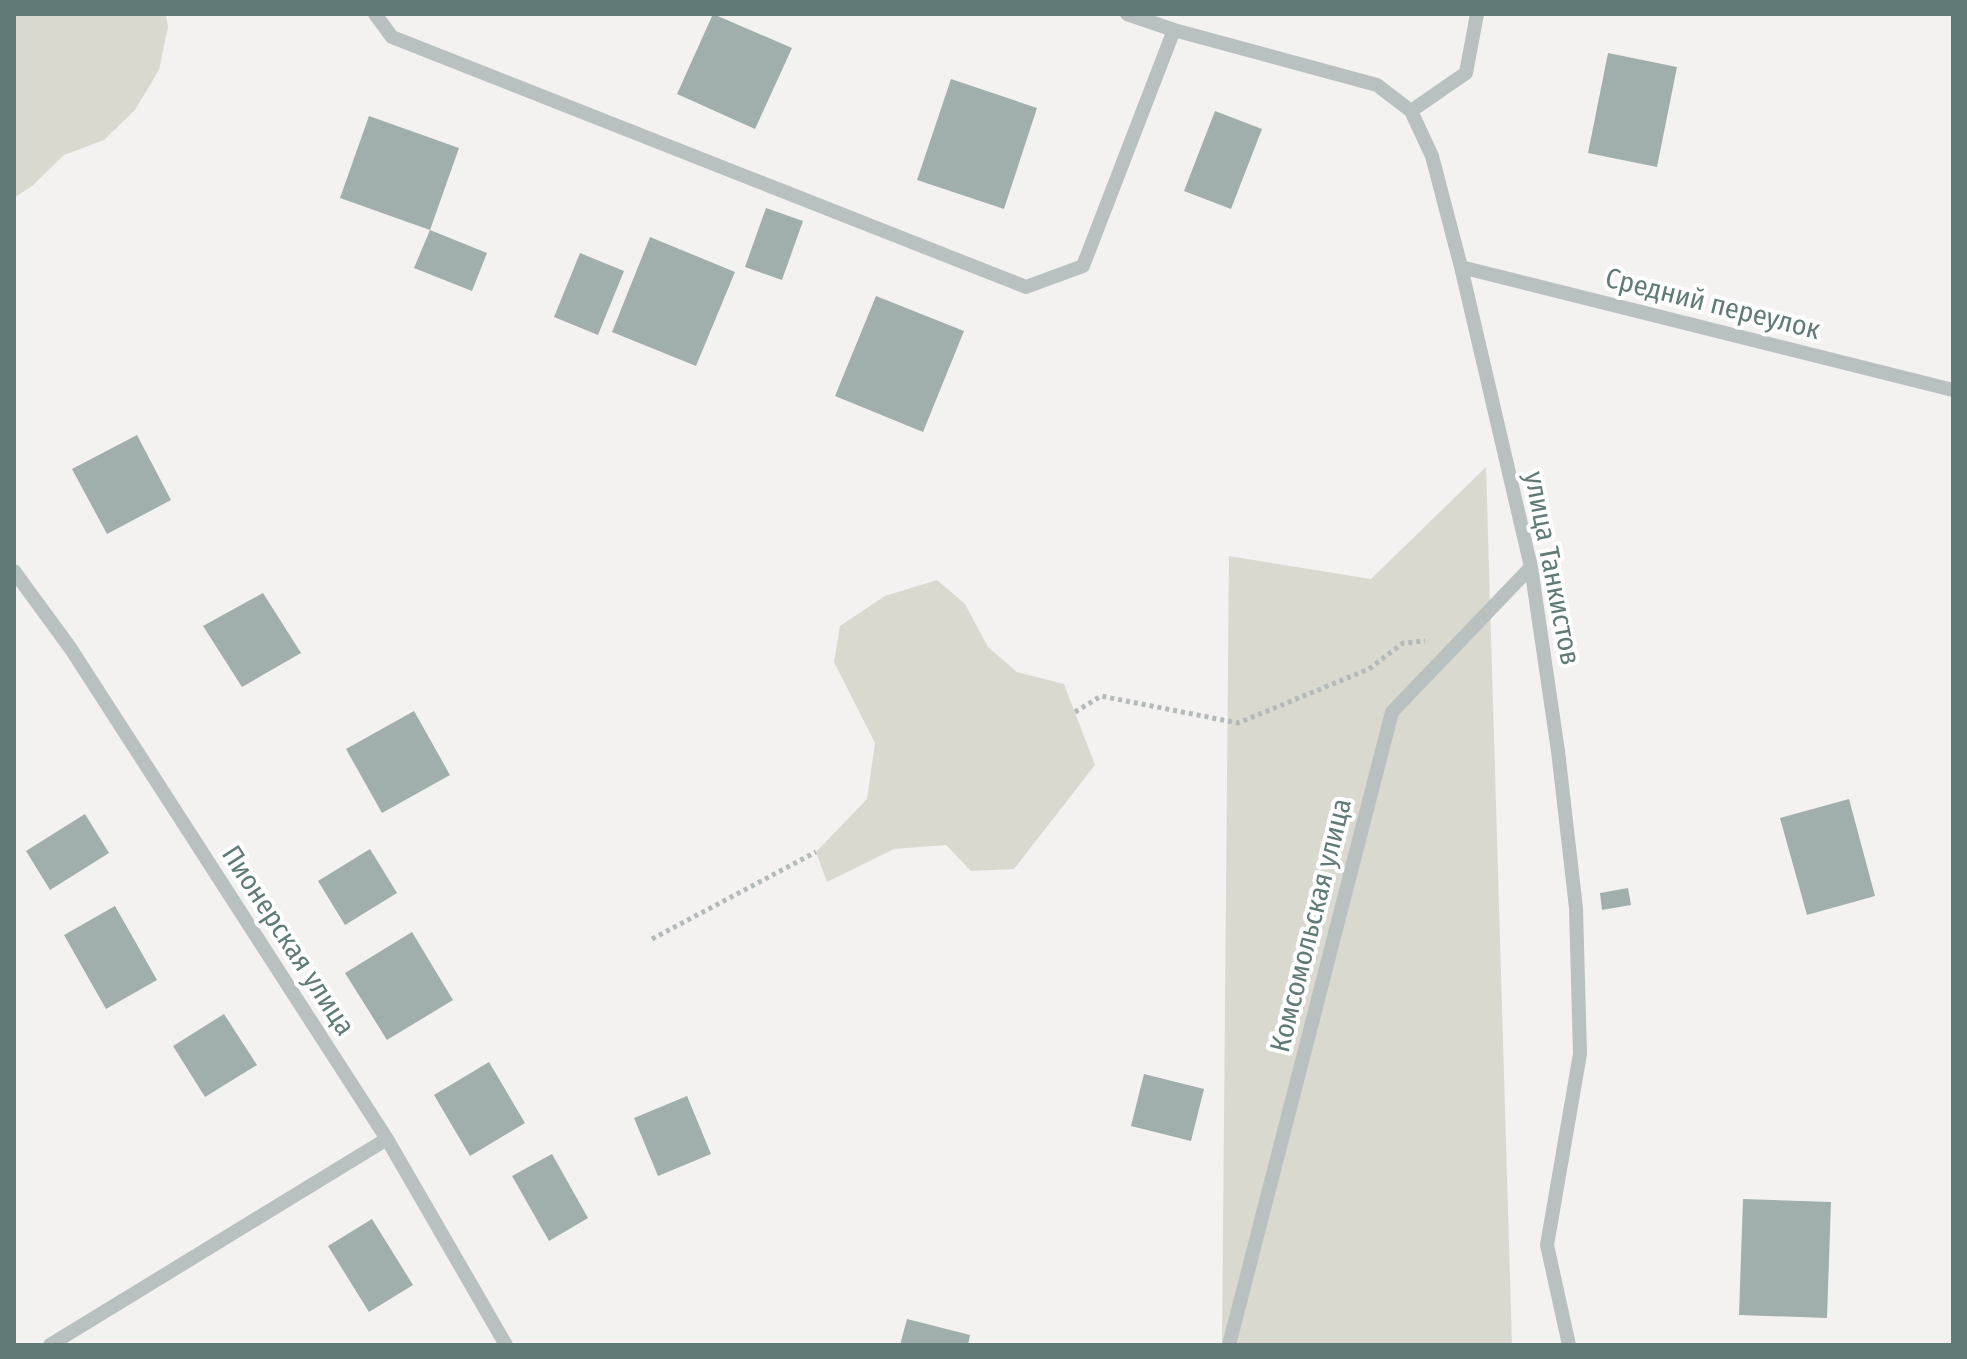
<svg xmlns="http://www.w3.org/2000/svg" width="1967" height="1359" font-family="'Fira Sans Condensed',sans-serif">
  <rect width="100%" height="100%" fill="#f4f2f1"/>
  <path fill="#d9d9d0" d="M14 14H166L168 27 159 70 135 110 104 140 64 155 32 186 14 198Z
    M1486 467 1512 1345H1222L1229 556 1371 579Z
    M937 580 965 604 988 647 1017 672 1064 684 1095 765 1014 869 971 871 946 845 894 849 827 882 816 852 867 799 875 743 834 662 840 626 885 596Z"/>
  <path fill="#a0afac" d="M713 14 792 48 755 129 677 94Z
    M1608 53 1677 67 1657 167 1588 153Z
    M951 79 1037 108 1004 209 917 180Z
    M1215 111 1262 129 1231 209 1184 191Z
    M369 116 459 148 430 230 340 198Z
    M766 208 803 221 782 280 745 267Z
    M430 230 487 253 472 291 414 268Z
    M650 237 735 272 696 366 612 332Z
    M580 253 624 271 598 335 554 317Z
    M876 296 964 331 923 432 835 396Z
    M137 435 171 500 107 534 72 469Z
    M263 593 301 653 242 687 203 626Z
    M414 711 450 775 382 813 346 749Z
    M1849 799 1875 896 1807 915 1780 818Z
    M85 814 109 853 50 890 26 851Z
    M370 849 397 893 345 925 318 881Z
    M1628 888 1631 905 1602 910 1600 893Z
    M115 906 157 980 106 1009 64 935Z
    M412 932 453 1000 387 1040 345 973Z
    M224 1014 257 1065 205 1097 173 1046Z
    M489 1062 525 1123 470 1156 434 1095Z
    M1144 1074 1204 1089 1191 1141 1131 1126Z
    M687 1096 711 1154 658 1176 634 1118Z
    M552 1154 588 1218 549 1241 512 1176Z
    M1743 1199 1831 1202 1827 1318 1739 1315Z
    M372 1219 413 1285 369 1312 328 1246Z
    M907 1319 970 1335 968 1345H900Z"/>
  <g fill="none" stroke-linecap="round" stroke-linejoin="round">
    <path stroke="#b4bab9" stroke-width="5" stroke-dasharray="4 4" stroke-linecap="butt" d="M1075 712 1101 696 1238 723 1369 669 1403 643 1425 641
      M652 939 816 852"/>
    <path stroke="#b9c1c0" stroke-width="14" d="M375 14 392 37 1026 287 1083 266 1174 30
      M1127 14 1174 30 1377 85 1411 111 1432 156 1461 267 1531 567 1558 751 1576 908 1580 1054 1547 1245 1569 1345
      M1411 111 1466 73 1477 14
      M1461 267 1953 390
      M14 571 71 649 387 1139 506 1345
      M50 1345 387 1139
      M1229 1345 1392 712 1531 567"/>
  </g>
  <g text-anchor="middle" stroke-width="8" stroke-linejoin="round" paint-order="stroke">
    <g font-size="28" fill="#607b77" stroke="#fff">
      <text transform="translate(1713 303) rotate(14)" y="10">Средний переулок</text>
      <text transform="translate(1553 568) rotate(79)" y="10">улица Танкистов</text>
      <text transform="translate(1310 925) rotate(-76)" y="10">Комсомольская улица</text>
      <text transform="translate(289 940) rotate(57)" y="10">Пионерская улица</text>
    </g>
  </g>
  <rect width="1967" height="1359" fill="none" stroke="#607b77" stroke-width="32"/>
</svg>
